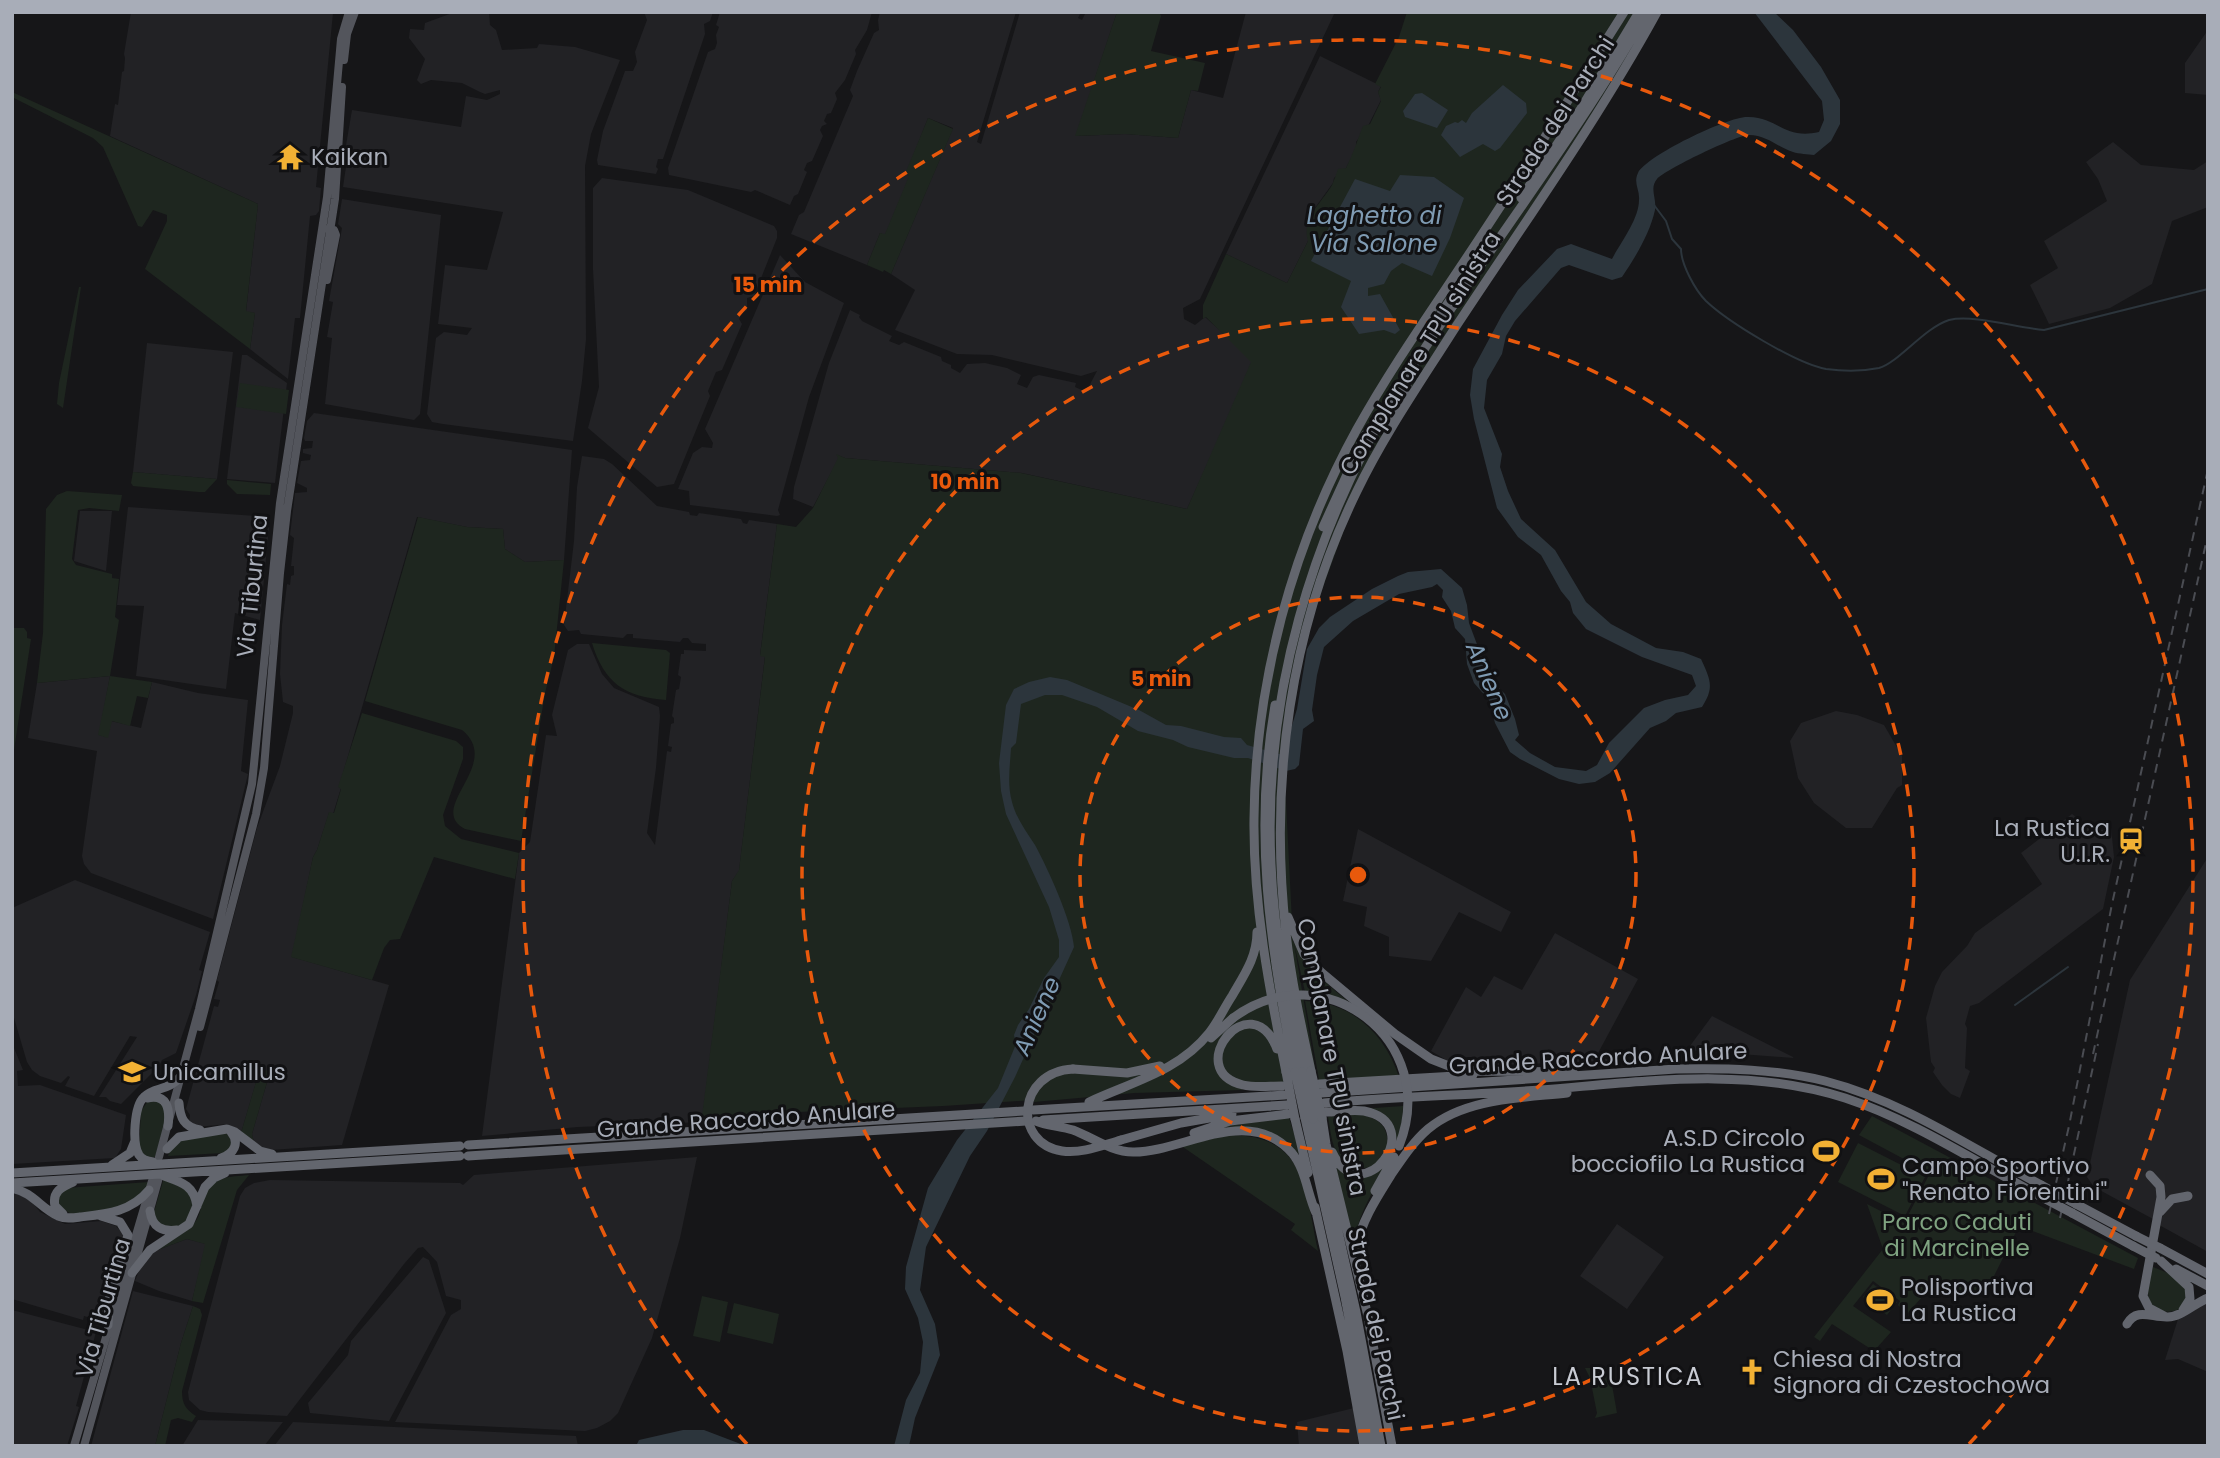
<svg xmlns="http://www.w3.org/2000/svg" width="2220" height="1458" font-family="Poppins,sans-serif">
  <rect width="100%" height="100%" fill="#161618"/>
  <path fill="#222225" d="M131 12 333 13 316 187 321 188 319 211 316 215 310 216 300 318H295L288 379 250 349 255 313 246 312 258 204 110 136 115 104 118 105 122 72 124 71 125 58 124 54Z
    M455 12H489L490 25 496 30 502 50 537 48 539 44 575 47 620 60 591 134 585 166 586 339 582 381 573 441 443 424 432 422 427 414 436 338 444 332 467 335 472 328 438 324 445 265 487 270 503 212 343 187 347 160 344 157 352 110 461 127 466 96 487 100 500 94V90L485 94 480 92 462 83 431 80 421 84 417 80 425 59 409 38 410 29 424 30 425 23Z
    M644 12H713L710 21 704 24 705 34 663 159H658L656 167 658 169 656 174 598 165 597 160 603 131 625 71H633L637 62 635 52 647 20Z
    M720 12H872L867 30 855 50 856 54 845 80 835 93 837 99 831 113 827 114 824 121 827 124 822 126 820 130 823 136 812 161 807 163 804 170 807 172 798 194 794 196 790 205 755 190 751 192 669 175 668 168 708 52 715 49 717 43 716 35 719 27 716 25Z
    M880 12H1016L977 142 981 144 1020 12H1081L1078 18 1082 20 1086 12H1117L1076 136 1125 134 1178 138 1191 90 1223 98 1246 12H1335L1200 299 1183 308 1184 319 1195 325 1205 317 1254 361 1187 509 1022 473 845 458 837 455 839 458 813 507 793 499 794 487 829 363 850 310 860 315 859 317 862 321 892 336 889 341 899 345 904 342 941 357 942 361 951 365V368L960 373 967 364 985 363 1007 368 1021 375 1017 384 1027 388 1033 377 1039 375 1076 383 1075 387 1086 392 1097 371 1081 376 992 355 957 354 895 330 915 290 891 274 953 128 928 118 906 174 910 176 885 235 880 233 867 265 791 234 799 215 804 212 853 96 850 90 857 71 874 33 879 30 878 20Z
    M2208 30V95L2185 93V63Z
    M1320 56 1381 86 1378 92 1381 100 1369 124 1356 142V150L1346 168 1334 178 1333 183 1312 212 1308 241 1287 283 1226 254Z
    M2113 142 2141 165 2194 170 2208 161V207L2172 221 2152 284 2110 308 2049 324 2030 285 2058 268 2044 241 2107 201 2098 179 2086 162Z
    M602 178 688 190 774 226 777 231V238L754 296 747 298V310L742 313 739 319 742 324 722 370 716 372 708 391 710 396 674 484 657 487 588 428 599 387 593 269V188Z
    M342 199 441 215 420 414 414 420 325 404 332 338 327 337 333 302 329 301 342 228 338 224Z
    M780 255 805 282 844 303 809 397 778 510 780 515 777 516 690 505 689 491 678 489 693 453 702 447 712 448 713 443 705 429Z
    M147 343 233 352 217 479 133 472Z
    M242 355H247L287 383 275 483 227 479Z
    M314 413 572 450 564 560 525 562 505 549 503 529 467 527 417 517 339 787 341 788 333 814 329 813 317 850 313 857 292 957 389 985 342 1145 271 1150 263 1149 254 1143 252 1134 270 1072 260 1069 241 1133 228 1124 197 1127 189 1123 190 1115 186 1109 214 1006 218 1007 220 1000 214 999 219 982 217 980 257 828 280 766 293 713V706L283 702 280 674 282 625 287 584 290 585 291 576 294 575V566H291L294 538 290 535 295 493 307 492V488L297 483 301 461 310 460 311 455 303 453V449L312 448 313 441H305L304 438 307 421Z
    M582 456 604 459 612 464 657 506 689 512 690 515 697 516 699 513 741 519 743 523 747 524 749 520 777 524 760 655 765 656 739 871 732 881 702 1122 578 1127 482 1136 519 853 530 842 546 735 557 736 552 715 568 650 577 644H589L602 674 614 688 659 707 660 716 656 768 647 833 655 845 667 751 671 752 672 747 668 746 671 724 674 723V718L672 716 676 690 679 689 681 677 678 675 681 654H684V650L706 651V644L692 643 688 638H683L680 642 633 638V634H627L623 638 581 634 579 630 568 631 564 625 574 541 577 487Z
    M128 507 270 517 260 620 235 613 226 689 136 676 144 606 117 605Z
    M80 511H112L106 571 74 561Z
    M110 676 99 735 107 737 111 721 141 728 152 682 198 693 248 700 241 771 248 774 213 919 91 873 84 864 82 856 97 751 28 738 37 683Z
    M1836 711 1857 715 1884 725 1902 756V785L1897 788 1872 828H1846L1814 803 1798 778 1790 741 1801 723Z
    M2072 814 2096 832 2111 827 2114 857 2103 909 1979 1003 1970 1006 1965 1024 1967 1028 1965 1068 1970 1071 1960 1098 1951 1094 1942 1085 1933 1072 1935 1068 1931 1062 1926 1018 1935 986 1942 972 1967 946 1975 933 2042 884 2021 853Z
    M1358 829 1511 912 1501 932 1459 912 1431 961 1389 956V937L1364 926 1367 907 1343 901Z
    M2208 857V1252L2161 1226 2153 1219 2094 1187 2087 1177 2130 980Z
    M75 880 210 932 199 970 202 971 196 995 176 1053 162 1060 159 1066 121 1104 110 1101 106 1097H99L137 1037 130 1036 94 1096 65 1086 70 1077 68 1076 61 1083 40 1076 32 1070 27 1062 12 1011V908Z
    M1555 933 1638 979 1597 1055 1611 1061 1466 1066 1448 1061 1431 1051 1466 987 1481 997 1494 976 1522 990Z
    M1712 1016 1795 1058 1687 1050Z
    M12 1043 23 1070 17 1071 18 1086 40 1085 126 1115 121 1149 115 1158 12 1164Z
    M697 1157 680 1238 652 1338 618 1413 610 1421 597 1428 585 1431 395 1422 451 1315 461 1309V1300L446 1296 437 1262 423 1247 418 1248 404 1264 287 1416 208 1412 200 1410 189 1400 188 1392 240 1196 245 1188 254 1183 270 1180 460 1183 463 1185 474 1175Z
    M12 1193 21 1195 33 1203 40 1212 65 1224 101 1221 116 1226 124 1235V1243L107 1291 101 1321 84 1316 83 1320 12 1299Z
    M1617 1224 1664 1257 1627 1309 1580 1276Z
    M187 1239 206 1244 192 1301 159 1291 135 1281 140 1268 152 1252Z
    M423 1257 429 1260 446 1313 389 1421 310 1413 308 1403 348 1355 351 1341Z
    M133 1291 193 1306 181 1343 155 1446H91Z
    M2205 1302H2208V1372L2178 1359 2165 1360 2178 1319Z
    M12 1310 96 1332 76 1406 79 1407 67 1446H12Z
    M1354 1408 1359 1446H1299L1297 1422Z
    M198 1420 283 1422 264 1446H182Z
    M293 1422 576 1436 578 1446H274Z"/>
  <path fill="#1e261f" d="M1117 12H1159L1161 16 1151 51 1205 63 1198 91 1191 90 1178 138 1125 134 1075 136Z
    M1407 12H1661L1386 443 1351 511 1316 606 1305 648 1287 745 1285 782 1293 942H1294C1308 969 1331 988 1354 1006L1334 997 1305 992 1294 943 1317 1079 1236 1086 1243 1090 1134 1093 1034 1102 1033 1100 943 1106 702 1116 732 881 739 870 765 657 760 656 777 524 796 527 813 508 838 458 836 454 845 458 1021 473 1187 509 1251 362 1206 317 1203 319V305L1226 254 1287 283 1308 241C1301 219 1322 202 1332 185 1334 180 1336 175 1338 169L1346 168C1353 154 1357 141 1363 126L1370 124 1381 101 1378 92 1381 87 1375 84 1399 37Z
    M12 92 258 204 246 311 255 313 250 349 145 269 167 221V215L153 210 142 227 138 226 103 147 93 138 12 97Z
    M928 118 953 129 891 274 884 270 883 272 867 265 880 233 885 234 909 176 905 174Z
    M79 287H81L63 408 57 404 59 383Z
    M240 383 289 390 286 414 236 407Z
    M133 472 217 479 205 492H199L133 486 131 483Z
    M227 480 271 484 270 495 237 494 227 484Z
    M67 491 122 495 119 511 89 508 78 510 72 559 76 565 112 574V578L119 579 115 617 119 620 110 676 152 682 148 698 137 696 130 726 112 721 108 738 98 735 110 676 37 683 43 633 46 509 57 495Z
    M418 517 467 527 503 529 505 549 525 562 564 560 554 657 545 693 521 841 465 829C425 808 504 764 462 730L365 701Z
    M12 628H24L27 632V638L31 639 12 763Z
    M592 643 666 650 670 653 666 700C625 697 604 683 592 643Z
    M362 713 456 741 463 747V759L443 815 445 826 461 839 519 853 515 879 434 857 400 939 390 940 384 948 372 980 291 957 313 857 317 850 329 812 334 813 341 789 338 787Z
    M1305 1001C1352 1002 1385 1034 1399 1077L1319 1080Z
    M260 1068 270 1072 252 1134 254 1143 241 1133Z
    M160 1100 167 1115 155 1157C148 1159 142 1154 139 1148L141 1111 148 1101Z
    M1403 1106C1404 1158 1360 1194 1354 1244L1335 1164 1346 1172 1379 1170 1385 1165 1391 1127 1360 1109Z
    M1361 1114C1381 1121 1385 1123 1389 1145L1375 1166C1336 1176 1333 1148 1328 1117Z
    M1872 1116 2138 1258 2134 1269 2019 1226 1984 1296 1936 1285 1930 1288 1907 1314 1898 1305 1900 1301 1873 1281 1853 1306 1891 1332 1874 1351 1832 1324 1820 1341 1814 1337 1883 1249 1867 1204 1904 1223 1930 1173 1859 1135Z
    M1289 1118 1302 1158C1279 1128 1248 1132 1214 1128L1239 1122Z
    M229 1133 232 1147 224 1153 168 1156 170 1150 180 1139Z
    M1231 1135C1308 1136 1305 1192 1318 1251L1291 1230 1295 1224 1180 1145Z
    M1858 1143 1925 1177 1905 1216 1838 1182Z
    M249 1175 237 1190 203 1303 192 1301 205 1244 187 1239 152 1252C166 1243 189 1233 197 1219 201 1213 201 1204 203 1198 210 1176 230 1177 249 1175Z
    M166 1180 190 1192 194 1207 183 1225 169 1229 157 1222 154 1212 163 1181Z
    M149 1182 144 1192 121 1209 71 1214 59 1206 57 1197 66 1188Z
    M2153 1267C2162 1271 2182 1277 2186 1287 2196 1315 2151 1322 2148 1294 2147 1285 2151 1275 2153 1267Z
    M1873 1284 1897 1302 1887 1315 1863 1297Z
    M702 1296 728 1302 720 1342 693 1336Z
    M734 1303 779 1314 773 1344 727 1333Z
    M193 1306 200 1309 202 1315 182 1391C182 1403 185 1409 196 1416L192 1422 178 1418 171 1420 165 1446H155L181 1343Z
    M1585 1368H1609L1617 1413 1595 1418 1597 1413 1590 1378Z"/>
  <path fill="#2c353c" d="M1754 12H1774L1793 30 1821 67 1840 100V124L1831 141 1814 155C1808 154 1799 154 1793 152 1777 147 1767 135 1749 135 1736 135 1665 170 1657 179 1649 188 1657 199 1655 210 1650 233 1635 258 1622 277L1612 280 1569 265 1561 268 1515 321 1506 336 1502 354 1487 380 1484 408 1502 454 1500 467 1508 491 1521 519 1555 550 1586 602 1611 624 1656 648 1683 652 1701 659C1710 679 1715 687 1702 707L1676 713 1666 721 1650 728 1610 773 1595 782 1579 784 1559 779 1520 759 1510 752 1495 723 1489 700 1474 683 1467 664 1465 639 1455 628 1451 611 1442 597 1443 590 1437 584 1432 587 1399 594 1353 621 1324 647 1317 675 1312 710 1314 721 1303 729 1299 765 1295 769 1286 771 1248 758H1234L1188 747 1173 740 1138 731 1097 707 1062 695H1045L1021 704 1016 743 1011 748C1010 766 1007 784 1012 802 1016 818 1026 831 1035 845 1048 869 1072 921 1074 947L1015 1077 987 1131 970 1156 926 1247 920 1290 935 1324 940 1355 915 1418 909 1446H894L906 1400 920 1373 923 1342 918 1318 905 1289 906 1267 928 1188 957 1140 998 1088 1016 1044 1014 1035 1018 1025 1029 1009 1044 978 1059 957V940L1049 907 1006 814 1001 791 999 763 1006 705 1014 689 1029 682 1050 677 1067 680 1139 710 1166 725 1181 726 1224 737 1241 738 1247 745 1283 755 1297 709 1307 649 1319 628 1330 617 1372 589 1398 576 1408 572 1441 569 1462 588 1467 605 1469 623 1490 679 1505 694 1515 719 1519 735 1515 740 1530 753 1555 767 1586 771 1597 765 1609 743 1644 708 1665 700 1688 695 1696 686 1692 675 1642 657 1586 629 1573 613 1570 602 1561 591 1541 555 1518 537 1497 508 1474 419 1470 395 1473 369 1502 315 1518 290 1557 249 1571 244 1612 259C1621 242 1639 219 1639 200 1640 190 1633 183 1638 173 1646 156 1727 117 1747 117 1777 116 1783 140 1819 132L1824 120 1822 101Z
    M1503 85 1526 103 1527 113 1500 148 1495 151 1483 144 1460 157 1441 135 1446 126 1455 122 1458 123 1462 120 1466 123 1472 113Z
    M1422 93 1448 110 1437 128 1405 117 1403 111 1415 94Z
    M1400 175 1434 177 1464 198 1450 238 1432 276 1402 263 1391 271 1384 284 1368 288V296L1380 294 1400 330 1395 334 1384 330 1359 334 1341 307 1351 281 1311 261 1355 179 1390 191Z
    M683 1430H704L746 1446H636L639 1440Z"/>
  <g fill="none" stroke-linecap="round" stroke-linejoin="round">
    <path stroke="#2c353c" stroke-width="2" d="M1654 205 1666 221 1672 239 1681 249C1681 264 1695 290 1706 301 1728 322 1797 364 1826 369 1842 371 1864 371 1879 368 1898 363 1924 328 1949 320 1973 314 2018 328 2044 330L2208 289
      M2015 1005 2068 967"/>
    <path stroke="#53555c" stroke-width="8" d="M344 60 347 34 355 12
      M327 280 336 235 334 230 328 229
      M200 1027 256 814 264 768 280 573 287 511 335 199 342 87
      M159 1157 199 1009 252 784 280 503 327 197 341 39 349 12
      M74 1446 152 1181
      M84 1446 158 1181"/>
    <path stroke="#63666e" stroke-width="9" d="M1521 198 1580 110 1639 12
      M1435 322 1463 281
      M1386 426 1407 386
      M1323 527 1365 435
      M1275 705C1253 831 1270 948 1295 1072
      M1288 917 1304 954 1322 973 1395 1034 1431 1059 1454 1068 1477 1071 1573 1072
      M1211 1038 1233 1018
      M1277 1049C1251 982 1181 1070 1243 1085 1255 1088 1269 1086 1282 1086
      M1073 1069 1127 1073 1160 1066
      M1311 1071C1301 1025 1291 979 1286 933 1269 782 1290 628 1357 491 1384 435 1420 383 1453 331 1522 226 1596 123 1657 12
      M1286 1072C1269 988 1253 904 1254 819 1255 683 1292 547 1357 429 1392 366 1434 307 1473 248 1525 170 1574 91 1624 12
      M1302 1072C1287 1003 1274 935 1271 864 1263 699 1311 533 1397 392 1476 263 1572 145 1647 12
      M1319 1084 1473 1075
      M1321 1093 1676 1069C1727 1068 1776 1069 1825 1081 1903 1101 1971 1148 2041 1185
      M147 1098C168 1093 170 1110 168 1126
      M1089 1102C1132 1082 1179 1071 1209 1033 1218 1022 1224 1008 1232 996 1244 975 1257 957 1257 932
      M179 1103C180 1118 184 1127 200 1130
      M1324 1103C1396 1097 1468 1095 1540 1090 1641 1082 1746 1066 1845 1098 1912 1120 1976 1162 2038 1195
      M1033 1110 1285 1095
      M1326 1112C1338 1112 1352 1109 1364 1111 1430 1124 1362 1215 1332 1152
      M1305 1118 1345 1297 1373 1446
      M1322 1118 1326 1144 1367 1312 1392 1446
      M1295 1119 1308 1173
      M1313 1119 1356 1312 1381 1446
      M1043 1120 1287 1105
      M1036 1121C1048 1126 1060 1126 1073 1130 1092 1137 1111 1152 1133 1152 1182 1153 1248 1103 1292 1153 1306 1170 1307 1193 1316 1213
      M1194 1133 1230 1121 1288 1114
      M1121 1140 1181 1123 1232 1114
      M468 1145 1024 1111
      M167 1149 179 1137 227 1129 235 1132 260 1151 272 1154
      M468 1156 1026 1121
      M221 1158C234 1154 240 1143 231 1132
      M153 1162C147 1161 142 1160 139 1155 132 1144 134 1106 144 1097 155 1086 168 1092 181 1076
      M112 1165 130 1153 135 1141
      M12 1173 460 1146
      M2150 1175 2160 1186 2161 1197 2143 1296 2149 1308 2166 1317
      M164 1176C181 1182 194 1185 197 1206
      M12 1183 460 1156
      M12 1188C34 1193 40 1208 58 1216 66 1219 72 1218 80 1217 106 1214 131 1212 149 1190
      M1375 1191 1394 1157
      M2076 1204 2136 1236
      M1315 1207 1347 1351 1364 1446
      M150 1211C152 1227 162 1232 177 1230
      M2160 1212 2172 1199 2188 1196
      M2072 1213 2133 1246
      M63 1214 55 1206C52 1192 61 1187 73 1182
      M101 1216 120 1222 128 1235 109 1300 108 1325
      M1356 1248C1362 1220 1376 1199 1391 1175 1402 1159 1413 1142 1428 1129 1465 1098 1521 1098 1567 1093
      M2160 1248 2208 1274
      M2161 1261 2189 1287 2190 1299 2183 1310
      M2176 1269 2208 1286
      M132 1273 150 1250 189 1224 205 1187 214 1178 225 1173
      M2127 1324C2137 1307 2152 1318 2168 1317 2181 1317 2195 1303 2208 1298"/>
    <path stroke="#4a4c52" stroke-width="2" stroke-dasharray="9 7" stroke-linecap="butt" d="M2093 1054 2208 534
      M2049 1214 2069 1126 2112 904 2208 469
      M2060 1218 2098 1044"/>
    <path stroke="#63666e" stroke-width="9" d="M1233 1018C1324 951 1441 1041 1399 1146
      M1073 1069C1017 1072 1012 1143 1062 1151 1082 1154 1103 1145 1121 1140
      M1311 1071 1322 1118
      M1286 1072 1295 1119
      M1295 1072 1305 1118
      M1302 1072 1313 1119
      M2041 1185 2076 1204
      M2038 1195 2072 1213
      M2136 1236 2160 1248
      M2133 1246 2156 1258"/>
  </g>
  <g fill="none" stroke="#e8590c" stroke-width="3.5" stroke-dasharray="12 9">
    <circle cx="1358" cy="875" r="278"/>
    <circle cx="1358" cy="875" r="556"/>
    <path d="M747 1444A835 835 0 1 1 1969 1444"/>
  </g>
  <defs>
    <g id="temple-bare" transform="scale(2.1)"><path d="M0-6L5-2H3V0L6.5 2.5H4V6H1.5V3h-3V6H-4V2.5H-6.5L-3 0V-2H-5Z" fill="#f2b134" stroke="#111113" stroke-width="2.5" paint-order="stroke"/></g>
    <g id="station-bare" transform="scale(2.1)"><path d="M-3-6H3Q5-6 5-4V2Q5 4 3 4L4.5 6H3L1.5 4h-3L-3 6H-4.5L-3 4Q-5 4-5 2V-4Q-5-6-3-6ZM-3.5-4v3h7v-3ZM-3.5 1v1.5H-2V1ZM2 1v1.5H3.5V1Z" fill="#f2b134" stroke="#111113" stroke-width="2.5" paint-order="stroke"/></g>
    <g id="university-bare" transform="scale(2.1)"><path d="M0-5L7-2L0 1L-7-2ZM-4 1L0 2.5L4 1V4Q0 6-4 4Z" fill="#f2b134" stroke="#111113" stroke-width="2.5" paint-order="stroke"/></g>
    <g id="stadium-bare" transform="scale(2.1)"><path d="M0-5a6.5 5 0 1 0 0 10a6.5 5 0 1 0 0-10ZM-3.5-1.8h7v3.6h-7Z" fill="#f2b134" stroke="#111113" stroke-width="2.5" paint-order="stroke"/></g>
    <g id="church-bare" transform="scale(2.1)"><path d="M-1.2-6h2.4v3.5h3.3v2.4h-3.3V6h-2.4V-.1h-3.3v-2.4h3.3Z" fill="#f2b134" stroke="#111113" stroke-width="2.5" paint-order="stroke"/></g>
  </defs>
  <g fill-rule="evenodd">
    <use href="#temple-bare" x="290" y="157"/>
    <use href="#station-bare" x="2131" y="841"/>
    <use href="#university-bare" x="132" y="1072"/>
    <use href="#stadium-bare" x="1826" y="1151"/>
    <use href="#stadium-bare" x="1881" y="1179"/>
    <use href="#stadium-bare" x="1880" y="1300"/>
    <use href="#church-bare" x="1752" y="1372"/>
  </g>
  <g text-anchor="middle" stroke-width="6" stroke-linejoin="round" paint-order="stroke">
    <g font-size="23" fill="#a8adb8" stroke="#111113">
      <text transform="translate(1555 121) rotate(-57)" y="8">Strada dei Parchi</text>
      <text transform="translate(1420 353) rotate(-58)" y="8">Complanare TPU sinistra</text>
      <text transform="translate(252 586) rotate(-84)" y="8">Via Tiburtina</text>
      <text transform="translate(1332 1057) rotate(79)" y="8">Complanare TPU sinistra</text>
      <text transform="translate(1598 1058) rotate(-3)" y="8">Grande Raccordo Anulare</text>
      <text transform="translate(746 1119) rotate(-4)" y="8">Grande Raccordo Anulare</text>
      <text transform="translate(103 1308) rotate(-74)" y="8">Via Tiburtina</text>
      <text transform="translate(1376 1324) rotate(78)" y="8">Strada dei Parchi</text>
    </g>
    <g font-size="23" fill="#a8adb8" stroke="#111113" text-anchor="start">
      <text x="311" y="165">Kaikan</text>
      <text x="2110" y="836" text-anchor="end">La Rustica<tspan x="2110" dy="26">U.I.R.</tspan></text>
      <text x="153" y="1080">Unicamillus</text>
      <text x="1805" y="1146" text-anchor="end">A.S.D Circolo<tspan x="1805" dy="26">bocciofilo La Rustica</tspan></text>
      <text x="1902" y="1174">Campo Sportivo<tspan x="1902" dy="26">"Renato Fiorentini"</tspan></text>
      <text x="1901" y="1295">Polisportiva<tspan x="1901" dy="26">La Rustica</tspan></text>
      <text x="1773" y="1367">Chiesa di Nostra<tspan x="1773" dy="26">Signora di Czestochowa</tspan></text>
    </g>
    <g font-size="23" fill="#7fa381" stroke="#111113">
      <text x="1957" y="1230">Parco Caduti<tspan x="1957" dy="26">di Marcinelle</tspan></text>
    </g>
    <g font-size="24" font-style="italic" fill="#7f9bb3" stroke="#111113">
      <text x="1374" y="224">Laghetto di<tspan x="1374" dy="28">Via Salone</tspan></text>
      <text transform="translate(1489 681) rotate(67)" y="8">Aniene</text>
      <text transform="translate(1037 1016) rotate(-66)" y="8">Aniene</text>
    </g>
    <g font-size="24" letter-spacing="2" fill="#c9ccd4" stroke="#111113">
      <text x="1628" y="1385">LA RUSTICA</text>
    </g>
  </g>
  <circle cx="1358" cy="875" r="10" fill="#e8590c" stroke="#111113" stroke-width="3.5"/>
  <g font-size="21" text-anchor="middle" font-weight="bold" fill="#e8590c" stroke="#111113" stroke-width="6" stroke-linejoin="round" paint-order="stroke">
    <text x="768" y="292">15 min</text>
    <text x="965" y="489">10 min</text>
    <text x="1161" y="686">5 min</text>
  </g>
  <rect width="2220" height="1458" fill="none" stroke="#a8adb8" stroke-width="28"/>
</svg>
